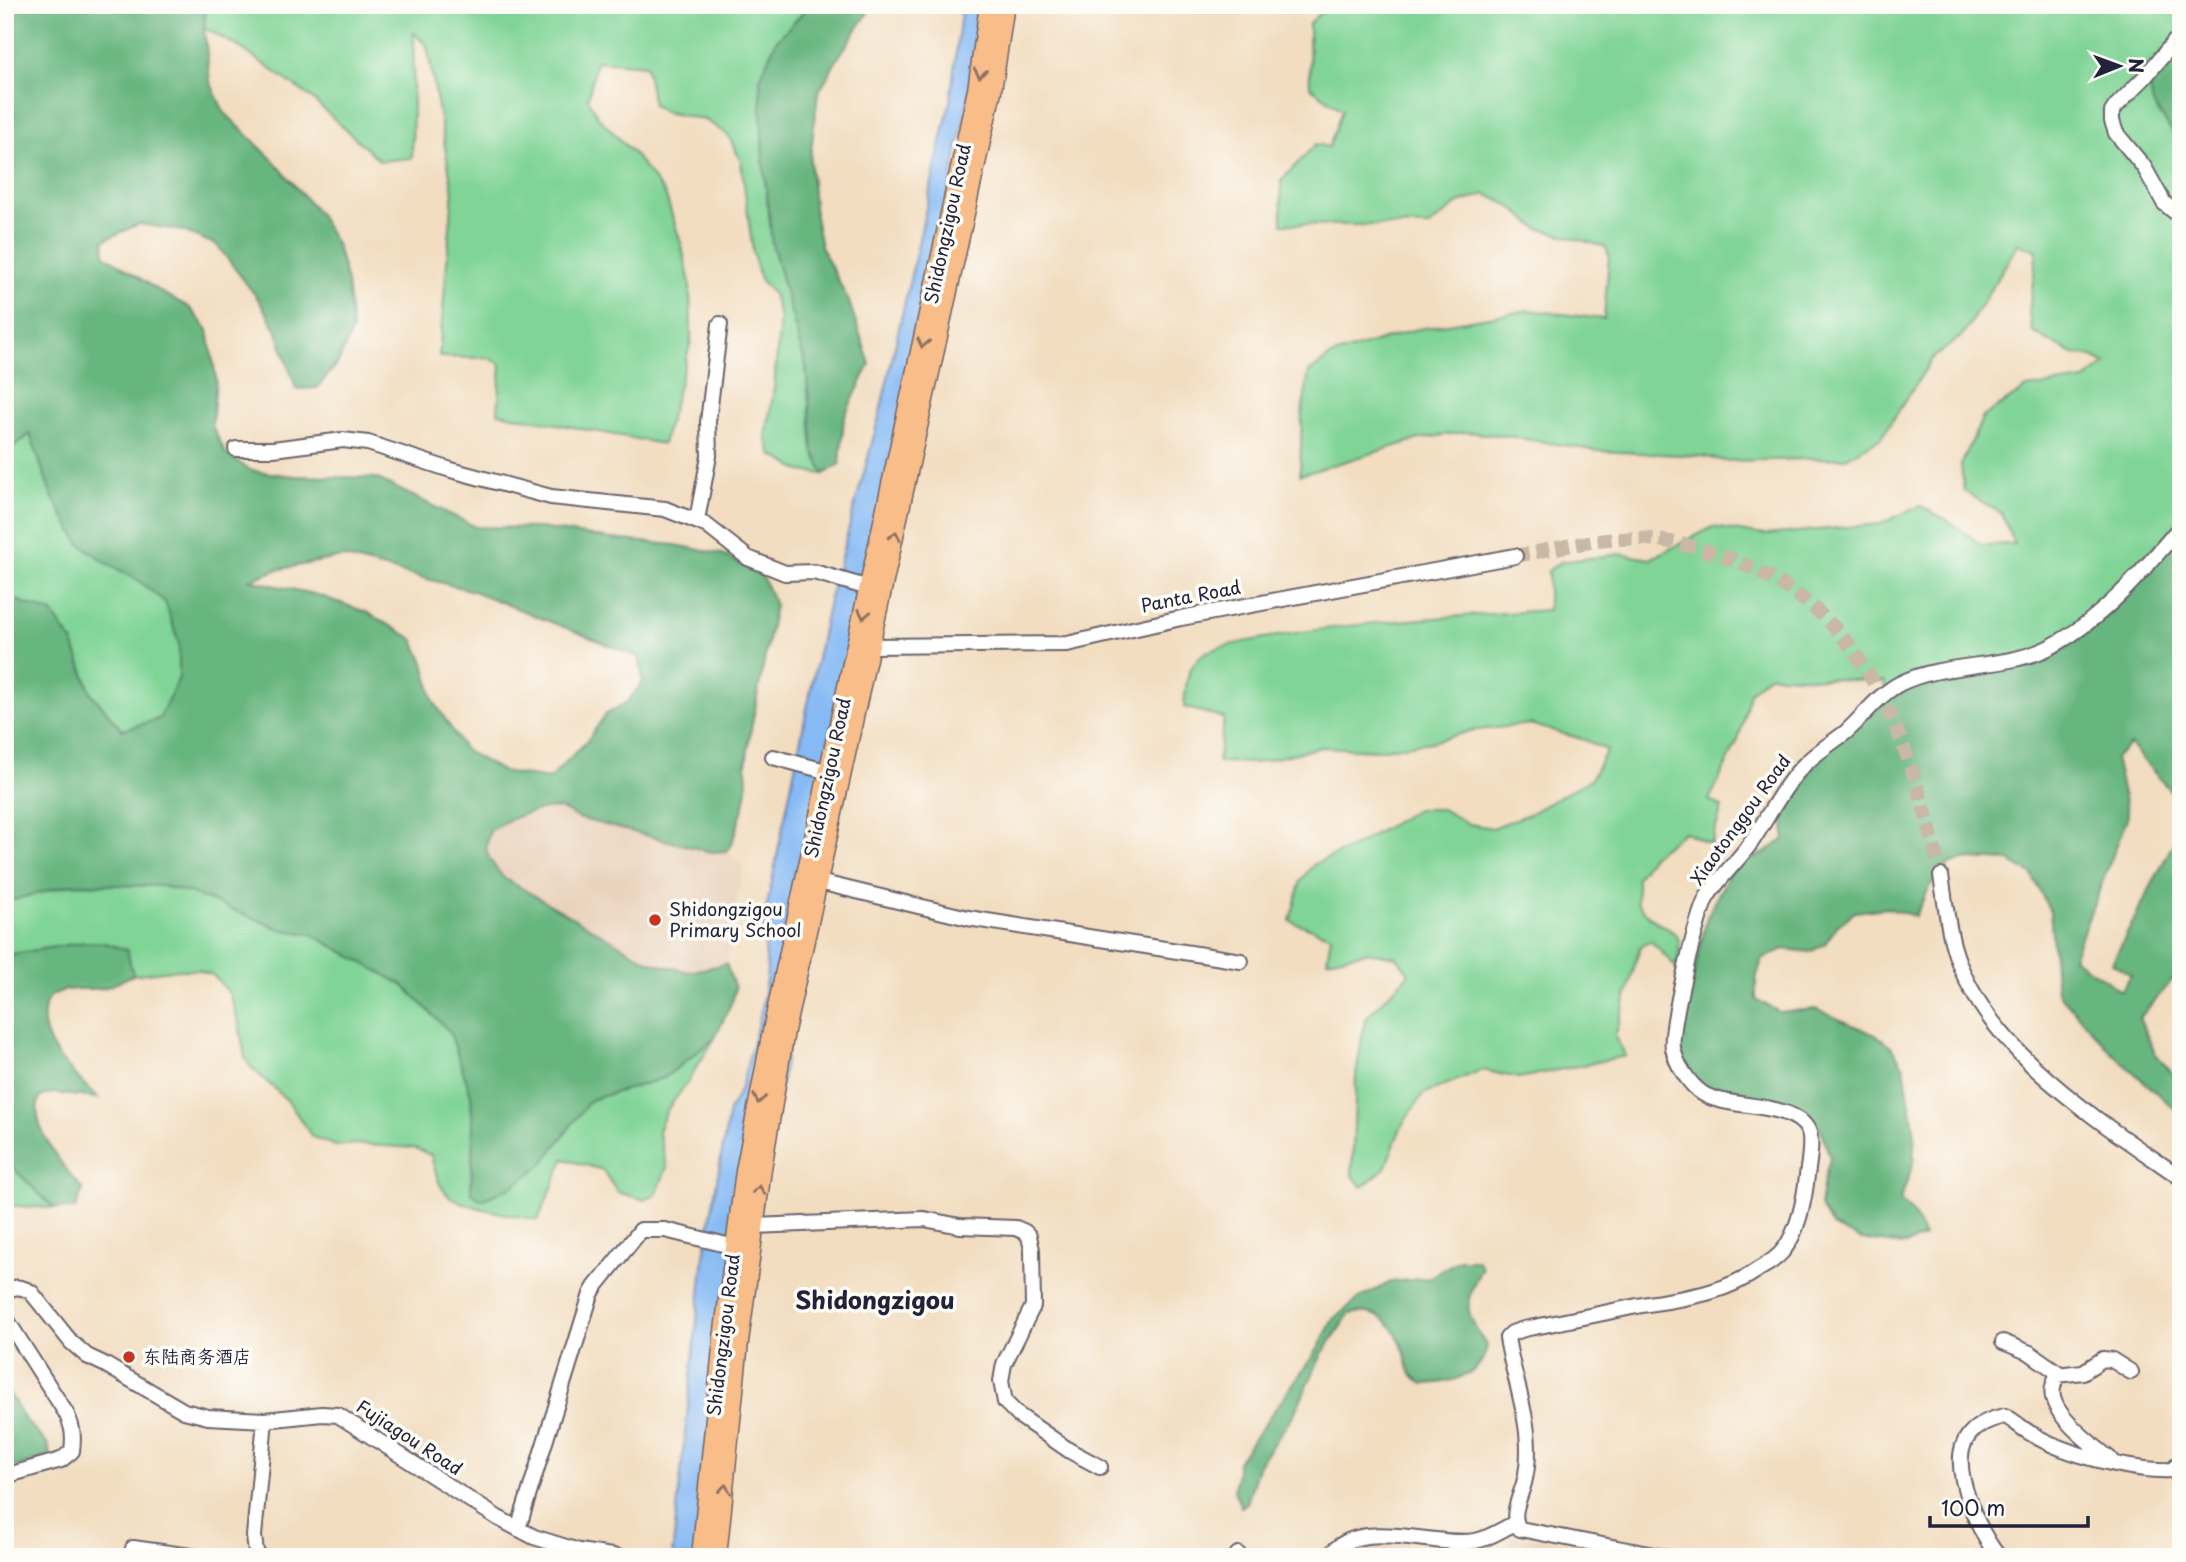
<svg xmlns="http://www.w3.org/2000/svg" width="2186" height="1562" font-family="'Playpen Sans','LXGW WenKai TC',sans-serif">
  <rect width="100%" height="100%" fill="#fdfcf7"/>
  <filter id="ink" filterUnits="userSpaceOnUse"><feTurbulence type="fractalNoise" baseFrequency=".0143" numOctaves="2"/><feDisplacementMap in="SourceGraphic" scale="14" xChannelSelector="R" yChannelSelector="G"/><feConvolveMatrix kernelMatrix="1 2 1 2 8 2 1 2 1" color-interpolation-filters="sRGB"/></filter>
  <filter id="wash" filterUnits="userSpaceOnUse"><feTurbulence type="fractalNoise" baseFrequency=".00686" numOctaves="4" result="noise"/><feDisplacementMap in="SourceGraphic" scale="28" xChannelSelector="R" yChannelSelector="G"/><feGaussianBlur stdDeviation="1.57" result="paint"/><feColorMatrix in="noise" values="0 0 0 0 0 0 0 0 0 0 0 0 0 0 0 0 0 1.4 0 .05"/><feComposite in="paint" operator="in"/></filter>
  <g filter="url(#wash)">
    <rect width="100%" height="100%" fill="#f2ddc0"/>
    <path fill="#e8cfb7" d="M548 808 564 810 578 818 711 852 727 851 743 867 726 964 688 972 650 962 504 878 488 859 485 843 490 831 508 821Z
      M1511 1533 1644 1557H1342L1357 1546 1369 1544 1506 1554Z"/>
    <path fill="#80d496" stroke="#517b68" stroke-width="2" d="M205 5H810L760 78 763 159 772 243 806 367 813 450 824 474 801 471 772 455 766 437 774 388 780 318 773 294 760 279 753 253 741 161 728 135 705 120 665 112 653 105 646 65 596 61 588 99 598 117 633 153 665 194 681 243 690 283 691 341 663 444 498 413 501 364 489 358 439 357 453 192 427 46 414 33 412 158 380 161 309 96 241 48 204 28Z
      M1328 5H2181V46L2158 69 2153 104 2181 144V529L2106 617 2058 653 1969 676 1916 683 1887 696 1884 682 1768 675 1750 692 1739 738 1709 800 1722 807 1711 844 1684 832 1653 855 1637 877V902C1640 906 1644 912 1648 915 1671 936 1687 926 1676 967L1651 941 1640 947 1615 1037 1626 1056 1519 1078 1482 1070 1423 1094 1402 1125 1385 1168 1362 1187 1352 1175 1356 1076 1365 1019 1409 974 1397 957 1367 952 1327 960 1331 936 1290 921 1301 880 1314 864 1353 847 1417 809H1442L1469 824 1493 828 1529 814 1591 779 1607 750 1585 740 1530 724 1470 731 1431 742 1377 750 1321 747 1255 763 1218 762 1224 718 1184 707C1186 688 1185 667 1203 654 1215 646 1250 641 1265 638 1358 621 1453 617 1548 610V571L1560 562 1620 554 1650 559 1713 527 1765 535 1880 524 1920 506 1944 518 1982 545 2014 544 2002 514 1964 491 1961 465 1983 417 2027 388 2085 380 2106 364 2093 357 2073 354 2033 332 2029 312 2037 250 2018 244 1963 335 1932 359 1881 438 1846 458 1725 461 1702 456 1599 451 1507 436 1465 432 1419 439 1300 475 1302 413 1309 372 1331 356 1413 330 1529 310 1604 319 1609 256 1606 247 1537 228 1510 206 1486 194 1459 203 1429 226 1282 224 1281 181 1316 144 1329 147 1342 110 1310 87 1309 24Z
      M30 434 52 496 105 562 138 580 165 602 179 643V678L159 719 122 731 91 693 73 643 52 613 5 596V454Z
      M73 884 162 886 191 893 283 930 311 934 403 985 450 1032 471 1095 473 1130 568 1129 590 1100 664 1078 715 1038 684 1087 667 1110 658 1130 667 1167 656 1195 644 1200 617 1192 603 1170 564 1159 538 1220C519 1216 460 1207 448 1195 437 1184 435 1170 431 1155L415 1148 354 1144 336 1146 312 1137 288 1101 251 1067 245 1058 239 1023 229 993 213 975 198 970H171L133 975 127 951 105 943 86 942 5 955V902Z
      M5 1160 54 1208 5 1205Z"/>
    <path fill="#68b67f" stroke="#456c5d" stroke-width="2" fill-rule="evenodd" d="M5 5H205L204 28 210 82 224 112 274 161 319 214 337 246 347 282 352 330 338 363 317 388 296 389 276 329 258 299 217 245 183 231 139 224 104 240 105 255 164 294 189 307 208 330 216 379 212 426 226 454 252 471 295 476 376 478 476 527 539 528 612 539 675 545 722 554 762 576 775 605 750 734 746 765 747 789 744 805 732 843 727 851 711 852 578 818C574 816 568 812 564 810 546 804 503 820 490 831 481 853 490 861 504 878L650 962 688 972 726 964 735 988 733 999 715 1038 664 1078 590 1100 541 1166 513 1186 482 1200 471 1193 473 1130 471 1095 450 1032 403 985 311 934 283 930 191 893 162 886 73 884 5 902V596L52 613 73 643 91 693 122 730 159 719 179 678V643L165 602 138 580 105 562 79 543 52 496 30 434 5 454ZM342 557 473 591 639 657 643 682 627 702 606 714 587 741 549 779 504 772 465 750 433 700 424 662 413 639 366 612 318 595 250 580 276 570Z
      M810 5H873L838 58 818 93 810 160 815 217 821 247 849 302 870 364 844 417 840 464 824 474 813 450 806 367 772 243 763 159 760 78 776 41Z
      M2181 46V144L2153 104 2149 82Z
      M2181 529V803L2130 745 2115 758 2128 816 2073 958 2121 991 2131 975 2112 963 2181 828V970L2139 1018 2155 1053 2181 1084V1114L2114 1055 2057 992 2050 911 2031 874 2009 861 1969 859 1951 863 1929 888 1915 916 1886 908 1855 912 1837 926 1825 944 1810 952 1784 949 1762 959 1756 979V999L1779 1012 1816 1009 1878 1036 1892 1047 1904 1067 1915 1135 1913 1164 1900 1201 1913 1213 1924 1237 1906 1245 1862 1240 1832 1226 1820 1206 1824 1180 1830 1158 1820 1127 1803 1115 1702 1088 1680 1059 1678 1027 1694 974 1707 917 1730 872 1741 863 1763 854 1784 839 1785 813 1795 790 1815 760 1887 696 1916 683 1969 676 2058 653 2106 617Z
      M86 942 105 943 127 950 133 975C123 979 113 986 103 988 86 991 70 986 54 994 46 999 45 1004 44 1013 40 1048 76 1075 98 1098L52 1093 40 1097C27 1125 65 1169 83 1190L75 1209 54 1208 5 1160V955Z
      M1459 1260H1477L1482 1268C1462 1304 1465 1314 1487 1346 1482 1377 1450 1383 1423 1384 1419 1381 1413 1376 1410 1372 1408 1368 1407 1361 1406 1356 1396 1327 1383 1307 1349 1314L1322 1354 1294 1414 1259 1464 1247 1503 1241 1507 1234 1491 1238 1461 1318 1349 1333 1319 1361 1297 1391 1282 1428 1278Z
      M5 1386 25 1420 48 1445 50 1455 32 1463 5 1470Z"/>
    <path fill="#86baf4" stroke="#546e98" stroke-width="2" d="M962 5H981L971 86 906 393 696 1557H672L704 1256 729 1111 741 1088 762 1007 767 971 763 925 828 605 879 417 950 102Z"/>
  </g>
  <g filter="url(#ink)">
    <g fill="none" stroke-linecap="round" stroke-linejoin="round">
      <path stroke="#c8b8a5" stroke-width="14" stroke-dasharray="14 7" stroke-linecap="butt" d="M1515 556C1561 548 1611 534 1658 540 1731 550 1808 588 1852 649 1899 713 1924 800 1941 876"/>
      <g stroke="#6b636a" stroke-width="18">
        <path id="minor" d="M2175 41 2144 78 2116 106 2112 112V121L2116 133 2144 167 2164 203 2181 217
          M236 449H273L343 440 368 443 451 470 551 497 665 509 706 525 748 558 785 573 814 572 869 588
          M697 520 709 456 708 422 720 324
          M871 646 1067 644 1181 618 1515 556
          M773 757 829 772
          M1941 876C1945 899 1947 923 1953 945 1981 1048 2098 1120 2181 1178
          M819 882 968 918 1241 961
          M754 1226 924 1219 960 1226 1016 1228 1025 1232 1029 1236 1032 1250 1033 1306 1004 1364 1001 1381 1005 1402 1018 1415 1070 1451 1100 1467
          M5 1296 7 1290C16 1286 22 1287 31 1292L71 1342 87 1356 104 1364 184 1411 208 1417 265 1420 322 1414 338 1415 498 1518 534 1537 579 1551 618 1557
          M5 1317 66 1413C73 1427 74 1436 72 1451L61 1460 5 1476
          M2003 1342 2030 1353 2060 1374
          M2110 1459C2093 1445 2057 1419 2053 1397 2051 1389 2054 1383 2057 1375L2083 1372 2103 1359 2112 1360 2131 1372
          M518 1529 591 1294 595 1287 641 1230H665L735 1247
          M133 1548 198 1557
          M260 1557 256 1552 254 1536 265 1420
          M1236 1557 1238 1554
          M1329 1557C1357 1515 1434 1548 1475 1541 1488 1539 1503 1529 1515 1523
          M1664 1557 1520 1529C1509 1517 1520 1498 1524 1483 1537 1433 1515 1387 1507 1338L1512 1333 1524 1329C1561 1322 1599 1314 1637 1306 1682 1298 1720 1296 1759 1269 1768 1264 1779 1257 1785 1248 1798 1230 1803 1206 1806 1184 1807 1171 1814 1141 1808 1130 1792 1100 1727 1110 1702 1093 1689 1084 1676 1064 1673 1048 1669 1030 1697 915 1707 897 1719 878 1737 862 1750 844 1767 819 1782 788 1803 766 1815 753 1832 743 1846 732 1864 716 1879 694 1901 683 1946 661 2007 670 2052 646 2104 618 2144 570 2181 526
          M1999 1557C1980 1535 1953 1475 1963 1446 1969 1428 1988 1419 2005 1416 2015 1421 2022 1429 2032 1434 2064 1454 2134 1472 2172 1470L2181 1462"/>
      </g>
      <g stroke="#6b636a" stroke-width="21">
        <path id="major" d="M701 1557 723 1338 745 1171 773 1026 977 90 989 5
          M717 1557 739 1342 762 1169 785 1031 992 91 1005 5"/>
      </g>
      <use href="#minor" stroke="#fff" stroke-width="14"/>
      <use href="#major" stroke="#f8bd89" stroke-width="18"/>
    </g>
    <defs><path id="oneway-chevron" d="M-2-3.5L2.5 0L-2 3.5" fill="none" stroke-width="1.6" stroke-linecap="round" stroke-linejoin="round" transform="scale(1.75)"/></defs>
    <g stroke="#8d7062">
      <use href="#oneway-chevron" transform="translate(980 73) rotate(98)"/>
      <use href="#oneway-chevron" transform="translate(923 343) rotate(102)"/>
      <use href="#oneway-chevron" transform="translate(895 536) rotate(-78)"/>
      <use href="#oneway-chevron" transform="translate(864 614) rotate(102)"/>
      <use href="#oneway-chevron" transform="translate(759 1099) rotate(101)"/>
      <use href="#oneway-chevron" transform="translate(759 1190) rotate(-83)"/>
      <use href="#oneway-chevron" transform="translate(725 1489) rotate(-84)"/>
    </g>
  </g>
  <g fill="#c8321e" stroke="#fdfcf7" stroke-width="2.5">
    <circle cx="655" cy="920" r="7"/>
    <circle cx="129" cy="1357" r="7"/>
  </g>
  <g text-anchor="middle" stroke-width="7" stroke-linejoin="round" paint-order="stroke">
    <g font-size="18" fill="#22223b" stroke="#fdfcf7">
      <text transform="translate(948 224) rotate(-78)" y="6">Shidongzigou Road</text>
      <text transform="translate(1191 597) rotate(-11)" y="6">Panta Road</text>
      <text transform="translate(828 778) rotate(-78)" y="6">Shidongzigou Road</text>
      <text transform="translate(1741 820) rotate(-54)" y="6">Xiaotonggou Road</text>
      <text transform="translate(724 1335) rotate(-83)" y="6">Shidongzigou Road</text>
      <text transform="translate(409 1438) rotate(33)" y="6">Fujiagou Road</text>
    </g>
    <g font-size="18" fill="#22223b" stroke="#fdfcf7" text-anchor="start">
      <text x="669" y="916">Shidongzigou<tspan x="669" dy="21">Primary School</tspan></text>
      <text x="143" y="1363">东陆商务酒店</text>
    </g>
    <g font-size="24" font-weight="bold" fill="#22223b" stroke="#fdfcf7">
      <text x="875" y="1309">Shidongzigou</text>
    </g>
  </g>
  <rect width="2186" height="1562" fill="none" stroke="#fdfcf7" stroke-width="28"/>
  <g transform="translate(2119 66) rotate(89)" stroke="#fdfcf7" stroke-width="5" paint-order="stroke">
  <path d="M0-5L12 26L0 18L-12 26Z" fill="#22223b"/>
  <text y="-10" font-size="19" font-weight="bold" text-anchor="middle" fill="#22223b">N</text>
  </g>
  <path d="M1930 1516v10h158v-10" fill="none" stroke="#22223b" stroke-width="3.5"/>
  <text x="1941" y="1516" font-size="21" fill="#22223b" stroke="#fdfcf7" stroke-width="5" paint-order="stroke">100 m</text>
</svg>
